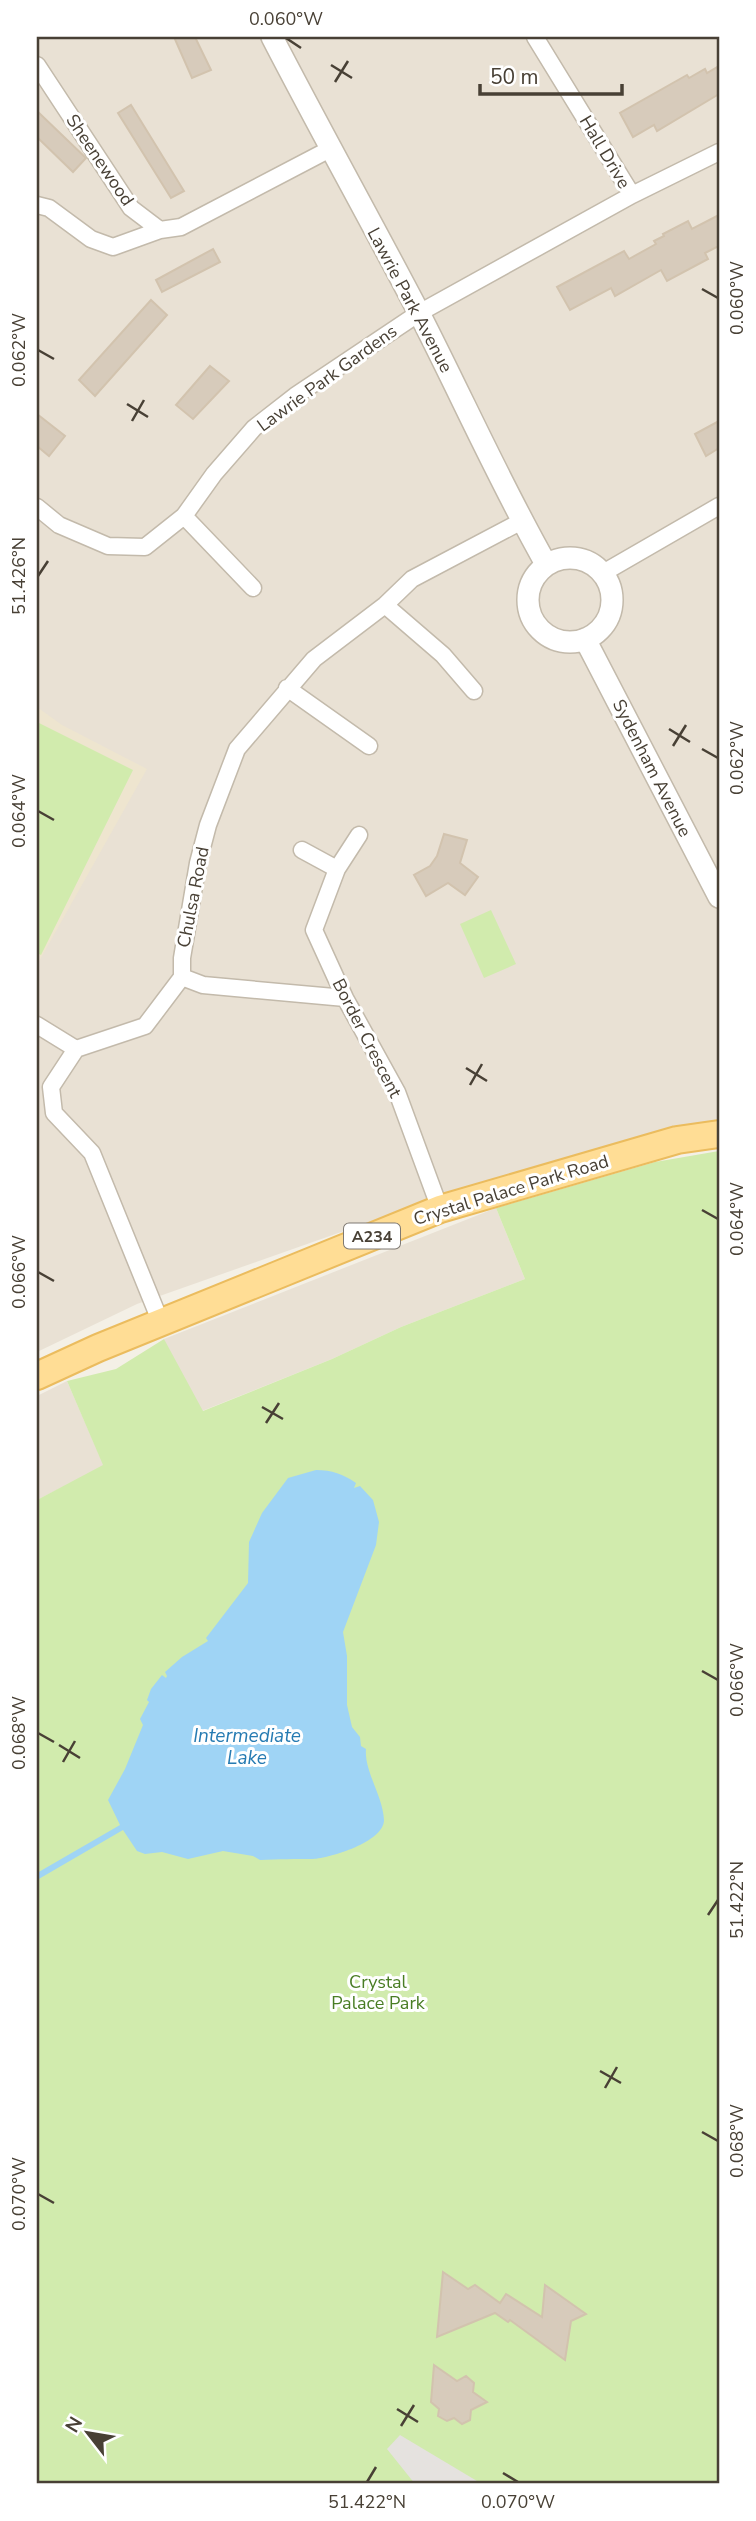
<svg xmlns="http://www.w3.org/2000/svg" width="756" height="2521" font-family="'Nunito Sans',sans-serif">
  <rect width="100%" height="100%" fill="#f4f0e6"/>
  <path fill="#e9e1d4" d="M37 37H719V1126L429 1201 137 1304 37 1352Z
    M496 1208 525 1279 401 1327 332 1359 202 1411 165 1343 164 1339Z
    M67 1381 104 1466 37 1500V1396Z"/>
  <path fill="#eee5cf" d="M37 707 62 725 147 769 37 965Z"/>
  <path fill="#d1ebad" d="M37 722 133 770 41 955 37 953Z
    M491 910 516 964 484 978 460 924Z
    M719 1151V2484H37V1500L103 1465 67 1381 116 1369 164 1339 203 1411 332 1359 401 1327 525 1279 496 1208 655 1162Z"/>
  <path fill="#e5e2df" d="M400 2435 482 2484H415L387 2449Z"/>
  <path fill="#9fd4f5" d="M316 1470C332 1470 343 1474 356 1483L354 1488 360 1486 373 1500 379 1522 376 1545 343 1632 347 1656V1705L352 1727 360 1737 361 1746 366 1749C364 1771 383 1796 384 1820 384 1842 330 1858 313 1859 297 1859 277 1859 260 1860L253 1856 223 1851 188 1859 162 1852 145 1854 137 1851 123 1830 37 1880V1873L120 1825 108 1800 125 1769 143 1725 140 1719 149 1702 147 1700 151 1689 162 1675 166 1678 167 1676 165 1672 182 1657 208 1641 206 1638 248 1583 249 1542 262 1513 288 1478Z"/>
  <path fill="#d7cbbb" stroke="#d2c3ae" stroke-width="2" d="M174 37H195L211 70 192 78Z
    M719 66V94L657 131 654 125 633 137 620 113 687 75 689 78 705 69 707 73Z
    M131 105 184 191 171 198 118 113Z
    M37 111 86 158 73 172 37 137Z
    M719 215V246L705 253 708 259 667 281 661 270 615 296 611 288 570 310 557 287 624 251 629 259 656 244 654 241 664 236 663 234 688 221 692 229Z
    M213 249 220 262 162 292 156 280Z
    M151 300 167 315 95 396 79 380Z
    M210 366 229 381 193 419 176 405Z
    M37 414 65 436 49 456 37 446Z
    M719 421V448L706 456 695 434Z
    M444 834 467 840 460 863 478 877 465 895 448 883 426 896 414 875 430 866 437 856Z
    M443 2272 468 2289 475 2285 500 2303 506 2294 542 2317 545 2285 586 2314 571 2321 565 2360 510 2320 508 2322 495 2313 437 2337Z
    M434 2365 457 2381 466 2376 474 2383 473 2392 487 2402 471 2410 470 2420 462 2424 454 2418 447 2421 438 2416 439 2409 431 2402Z"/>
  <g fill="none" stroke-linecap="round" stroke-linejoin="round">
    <g stroke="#c3baab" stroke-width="19">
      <path id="minor" d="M535 37 632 195
        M37 65 131 208 160 230 181 227 330 149
        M37 205 49 208 91 239 113 247 160 230
        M37 507 59 525 108 546 145 547 184 516 214 474 254 428 295 396 419 313 632 195 719 152
        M184 516 253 588
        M603 573 719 506
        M385 605 443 655 474 691
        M287 688 369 746
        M359 835 337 869 314 930 345 998 397 1092 440 1209
        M302 850 337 869
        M182 977 203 985 345 998
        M37 1025 76 1049
        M161 1323 92 1153 54 1113 51 1087 76 1049 145 1026 182 977V958L198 863 208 825 237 749 314 659 385 605 412 579 522 521"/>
    </g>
    <g stroke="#c3baab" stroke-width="24">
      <path id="tertiary" d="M272 37C320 130 371 221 419 313 462 397 500 483 546 564
        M528 600a42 42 0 1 1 84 0a42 42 0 1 1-84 0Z
        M585 639 719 897"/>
    </g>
    <g stroke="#ebbc5e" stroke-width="30">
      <path id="primary" d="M37 1376 98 1348 440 1209 677 1140 719 1134"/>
    </g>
    <use href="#minor" stroke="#fff" stroke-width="16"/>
    <use href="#tertiary" stroke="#fff" stroke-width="21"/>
    <use href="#primary" stroke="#ffdd95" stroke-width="26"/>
  </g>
  <path fill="none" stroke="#484035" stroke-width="2.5" d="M286 38 301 48M331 65 352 78M335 82 348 61M702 289 718 298M38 350 54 359M127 404 148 417M132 421 144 400M38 576 48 561M669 729 690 742M673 746 686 725M702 749 718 758M38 811 54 820M466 1068 487 1081M470 1085 482 1064M702 1210 718 1219M38 1272 54 1281M262 1407 283 1419M266 1423 279 1403M702 1671 718 1680M38 1733 54 1742M59 1745 80 1758M63 1762 75 1741M708 1915 718 1900M600 2071 621 2083M605 2088 617 2067M702 2132 718 2141M38 2194 54 2203M397 2409 418 2422M401 2426 414 2405M503 2473 518 2482M367 2482 376 2467"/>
  <g text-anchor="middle" stroke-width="6" stroke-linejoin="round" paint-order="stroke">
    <rect fill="#fff" stroke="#7f7972" stroke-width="2" x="344" y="1223.5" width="56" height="25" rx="5"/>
    <g font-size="16" font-weight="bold" fill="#484035">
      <text x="372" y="1242">A234</text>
    </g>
    <g font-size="18" fill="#484035" stroke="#fff">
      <text transform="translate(605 152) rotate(59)" y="6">Hall Drive</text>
      <text transform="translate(100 160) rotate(56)" y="6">Sheenewood</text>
      <text transform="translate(410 300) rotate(62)" y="6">Lawrie Park Avenue</text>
      <text transform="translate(327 378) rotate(-36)" y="6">Lawrie Park Gardens</text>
      <text transform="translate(652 768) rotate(63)" y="6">Sydenham Avenue</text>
      <text transform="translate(193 897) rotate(-79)" y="6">Chulsa Road</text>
      <text transform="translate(367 1038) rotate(63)" y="6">Border Crescent</text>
      <text transform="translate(511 1190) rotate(-17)" y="6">Crystal Palace Park Road</text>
    </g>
    <g font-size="18" fill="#497d24" stroke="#fff">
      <text x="378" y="1988">Crystal<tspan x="378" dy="21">Palace Park</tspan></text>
    </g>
    <g font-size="19" font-style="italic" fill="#267bb2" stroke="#fff">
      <text x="247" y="1742">Intermediate<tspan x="247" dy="22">Lake</tspan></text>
    </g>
  </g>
  <rect width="756" height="2521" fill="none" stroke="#ffffff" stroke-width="77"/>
  <g transform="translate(88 2433) rotate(301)" stroke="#ffffff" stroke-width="5" paint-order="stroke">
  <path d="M0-5L12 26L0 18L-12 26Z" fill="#484035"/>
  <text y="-10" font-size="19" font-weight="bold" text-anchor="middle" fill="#484035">N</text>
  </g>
  <path d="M480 84v10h142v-10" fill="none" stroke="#484035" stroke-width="3.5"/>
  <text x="490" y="84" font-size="21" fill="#484035" stroke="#ffffff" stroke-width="5" paint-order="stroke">50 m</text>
  <rect x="38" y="38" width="680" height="2444" fill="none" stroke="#484035" stroke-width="2.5"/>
  <g font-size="18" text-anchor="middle" fill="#484035">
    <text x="286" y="25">0.060°W</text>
    <text transform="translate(737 298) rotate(-90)" y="6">0.060°W</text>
    <text transform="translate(19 350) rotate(-90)" y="6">0.062°W</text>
    <text transform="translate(19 576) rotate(-90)" y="6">51.426°N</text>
    <text transform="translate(737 758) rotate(-90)" y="6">0.062°W</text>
    <text transform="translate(19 811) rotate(-90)" y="6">0.064°W</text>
    <text transform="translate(737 1219) rotate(-90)" y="6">0.064°W</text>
    <text transform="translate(19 1272) rotate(-90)" y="6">0.066°W</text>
    <text transform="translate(737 1680) rotate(-90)" y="6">0.066°W</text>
    <text transform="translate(19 1733) rotate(-90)" y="6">0.068°W</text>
    <text transform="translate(737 1900) rotate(-90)" y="6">51.422°N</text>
    <text transform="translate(737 2141) rotate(-90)" y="6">0.068°W</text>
    <text transform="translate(19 2194) rotate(-90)" y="6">0.070°W</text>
    <text x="367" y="2508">51.422°N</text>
    <text x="518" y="2508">0.070°W</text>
  </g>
</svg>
